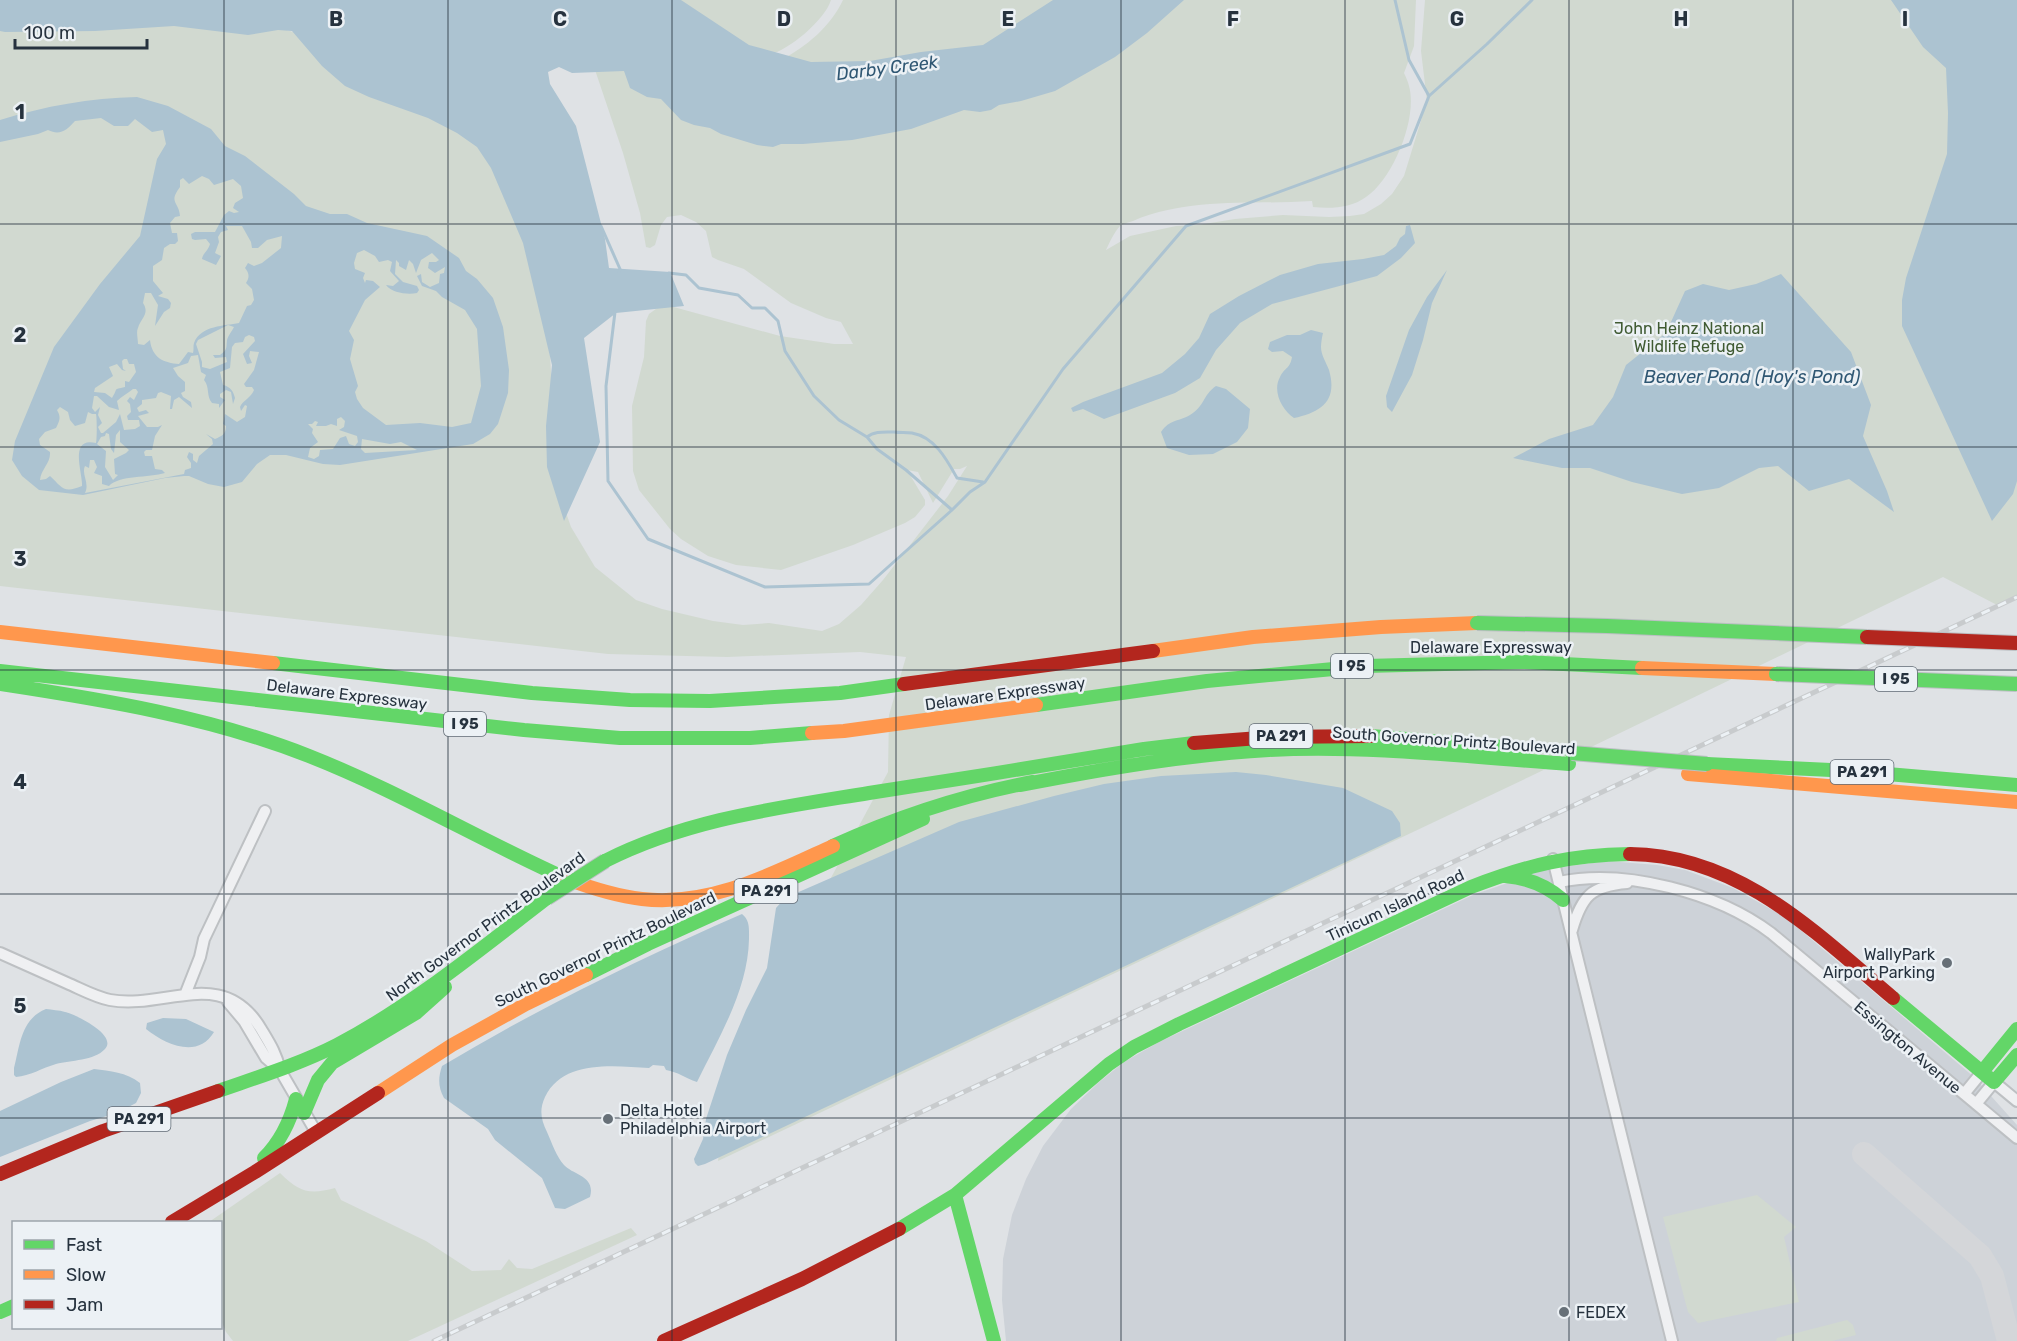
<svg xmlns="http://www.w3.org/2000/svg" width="2017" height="1341" font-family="Rubik,sans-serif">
  <rect width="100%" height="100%" fill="#dfe2e5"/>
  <path fill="#cdd2d8" d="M1608 861 1657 865 1685 870 1733 888 1785 917 1974 1077 2017 1125V1341H1006L1002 1300 1003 1259 1012 1215 1026 1179 1043 1146 1071 1109 1098 1083 1124 1062 1159 1042 1473 895 1547 869Z"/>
  <path fill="#d1d9d0" d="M678 0H831C825 20 789 50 769 55 764 56 759 56 755 56Z
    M843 0H1416L1414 46 1404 73C1406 77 1408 82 1409 86 1418 118 1393 179 1366 197 1351 208 1331 209 1313 207L1312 201C1253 205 1189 197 1133 221 1129 222 1123 224 1120 226 1114 232 1109 244 1106 250L1130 236 1176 226 1198 225 1235 219 1283 215 1329 217 1350 216 1364 214 1381 204 1392 194 1404 176 1427 101 1421 51 1425 0H2017V598L1999 606 1943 577 1529 777 718 1161 721 1135 826 887 888 772 889 715 906 657 860 652 727 657 608 654 0 586V10L274 26 293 32 313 31 493 75 550 355 558 490 571 527 595 567 636 600 662 609 713 621 743 625 769 623 822 631 839 624 861 605 883 580 948 496 967 466 960 469H954L933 503 918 472 907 470 925 500V505L915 517 905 523 853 545 781 570 736 565 708 556 681 539 670 529 639 490 633 471 632 406 644 357 646 321 649 314 660 306H670L780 336 834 344H853L841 322 826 318 791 303 744 269 718 260 712 257 706 231 696 222 681 215 667 217 661 225 655 245 650 248 646 247 640 213 623 153 591 58 892 75 781 60C806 47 831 26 843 0Z
    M280 1173C299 1192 309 1195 335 1188L341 1200 426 1241 472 1271 501 1270 509 1259 517 1268 532 1269 631 1228 637 1235 408 1341H233L226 1332 221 1320 220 1222H209Z
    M1757 1195 1796 1227 1784 1237 1799 1302 1698 1323 1688 1312 1663 1217Z
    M1847 1320 1853 1325 1856 1335 1832 1341H1776L1777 1338Z"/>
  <path fill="#acc3d1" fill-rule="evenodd" d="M0 0H681L749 45 811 62 870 61 921 52 983 45 1053 0H1184L1147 33 1115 57 1055 91 1021 101 999 105 991 110 980 112 964 110 911 129 852 140 803 144H781L773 147 757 145 721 134 710 128 694 125 681 120 661 99 647 97 630 88 624 71 572 73 559 67 548 72 550 84 576 126 605 239 609 268 670 272 684 306 616 313 584 338 600 442 564 521 547 467 546 426 552 365 523 243 491 168 477 147 457 133 428 118 369 97 345 86 322 66 292 31 278 30 248 35 174 26 95 31 5 32 0 31Z
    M1891 0H2017V481L2013 494 1992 521 1902 326V300L1906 278 1947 154 1948 113 1946 68 1923 47Z
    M137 97 168 106 211 129 225 146 245 156 294 194 306 206 330 214H347L367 223 427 236 459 258 466 271 477 279 493 298 503 327 509 370 508 393 498 424 490 434 473 444 340 465 323 464 286 455H270L257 464 242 482 224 487 208 484 189 476H184L165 478 83 495 39 490 22 476 12 460 15 441 54 347 100 284 140 236 157 159 166 144 163 130 152 132 135 119 128 126H114L101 118 75 121C67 130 60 136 48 130L38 134 0 142V120C45 106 90 98 137 97ZM202 176 209 179 214 185 233 179 241 186 243 198 235 203 233 208 239 212 234 213 229 211 224 215 215 232H195L191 234 192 239 195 240 206 239 210 244C208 251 203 253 202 259L216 265 221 256 215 253 219 242 218 237 221 232 228 230 226 226H242L251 242 252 248H258L267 240 282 236 281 248 262 263 254 266 248 263 245 268C249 273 250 277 246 283L252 289 254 300 251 305 247 306 239 323C225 326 201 325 194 343 193 346 194 349 193 353L188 352 179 364C164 363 152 358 150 340L144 345 138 344C138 339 136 332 138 328 141 318 150 314 143 303L145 293H151L158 305 155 326 164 312 170 308 171 303 168 299 158 296 163 293 153 281V266L162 260 164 248 170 244H175L178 241 177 233H172L170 223 175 217 180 216C179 202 168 203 180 187V180L183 178 189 184ZM364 250 375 256 379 262 388 260 392 262 390 271 399 281 393 286 386 285C392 293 408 295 417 293L419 290 417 286 403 282 395 274 396 260 399 263V266L406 270 409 260 413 264 416 273 421 260 432 253 439 260 436 262H429L428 268 435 273 445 267 444 273 440 274 439 283 430 287 422 282 421 274 417 276 422 286 436 291 442 297 465 310 477 329 481 386 471 423 452 427 420 423 386 425 363 408 357 399 355 392 358 386 350 359 354 340 349 331 365 300 380 287 373 281 366 280 365 283 363 278 365 273 355 269 354 263 357 253ZM228 325 234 327C232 331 228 336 227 340 226 348 228 349 220 355H213L215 358 226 357 227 362 210 369 202 367V362L196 344 198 340ZM249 335 254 337 255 341 243 354 247 364 252 363 249 356 250 351 259 352 254 370 244 384 246 387H252L254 390C251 398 243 400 240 407L241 411 245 405 247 406 245 417 237 422 225 414 223 424 226 426C226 434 222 436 215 439L206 434 212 439 213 444 199 456 197 463 193 460V454L189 452 187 457 191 463V468L185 470 184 474 85 493C90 483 81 474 85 466L89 468 90 460H94L97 467 94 473 102 476V484L109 486C119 475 149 478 165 473L162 470 155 469 152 456H145L144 452 146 450H152L155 436 162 425 158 427H147L138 416 149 413 146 410 139 412 137 408 142 404V400L156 398 158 393 161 392 171 396 170 409H172L174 400 179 397 192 408 191 402 183 397 181 393 185 391V382L178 376 173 368 188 363 191 356 198 355 201 372 206 375 204 380C210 387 206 396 212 403L219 404V408L225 400 220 397V394L226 390 231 392 233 404 235 398C233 391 231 387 223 385L220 372 230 368 232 347 235 343 243 342 245 337ZM124 359H127L129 364H134L136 372 129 382 125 381V387C112 390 119 387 112 398L105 393 94 392 95 388 113 376 109 367 117 364 122 370 126 371 123 369 122 361ZM133 389H136L138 392 134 400 130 397 127 401 130 404 131 412 127 416 128 420H139L140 426 135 429 124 430 120 414 116 422 103 433H101L98 427 102 423 98 415 100 407 95 412 92 408 94 396H97L109 407 119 410 117 401C122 396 127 394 133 389ZM60 407 68 412 70 420 75 426 85 423 88 412 92 414H96C97 418 97 439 96 443 68 436 83 474 82 486 63 494 62 487 50 476L46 479 40 480C41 469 51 463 50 452L40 445 39 439 45 432 56 428C60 420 61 417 57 410ZM341 417 345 421 344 427 339 430 357 436 358 442 355 446 349 444 346 436 340 438 333 449 320 450 319 456 314 459 308 457 310 448 318 442 312 433 313 429 308 424H312L315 421 318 422 316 426H326L331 424 337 426V419ZM120 430V442L129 450 126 453 114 459 115 474 118 475 113 480 105 467 106 451 97 444 101 437 105 436 106 433 109 434 111 449 114 453 116 435ZM362 439 390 444 401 442 417 450 365 453 361 449Z
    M1410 225 1415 243 1401 258 1377 276 1272 304 1240 323 1216 350 1200 378 1175 393 1104 419 1083 409 1073 412 1071 408 1083 402 1162 373 1185 354 1199 338 1210 314 1239 296 1280 275 1318 264 1363 259 1384 255 1396 246 1400 238 1405 234 1406 226Z
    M1447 270 1432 303 1423 340 1412 375 1392 412 1387 407 1386 396 1409 330 1427 297Z
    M1781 274 1851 352 1871 405 1863 436 1887 491 1894 512 1849 479 1809 491 1778 466 1759 468 1719 488 1682 494 1632 482 1590 468H1562L1513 458 1549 439 1593 425 1613 397 1626 365 1666 333 1685 291 1703 284 1729 290 1756 284Z
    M1311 330 1323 333C1322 337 1321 343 1321 347 1321 355 1326 362 1329 370 1338 401 1321 412 1294 418 1282 410 1272 391 1280 377 1285 367 1290 369 1292 357L1283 351 1272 352 1268 349 1270 342 1287 335H1300Z
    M1216 386 1226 389 1250 409 1248 428 1237 442 1213 454 1189 455 1167 448 1161 432C1170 419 1178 422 1190 415 1205 406 1202 396 1216 386Z
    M1236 772 1266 775 1343 788 1392 811 1400 823 1401 836 705 1164 698 1166 695 1163 694 1159 703 1139 706 1119 727 1055 746 1010 767 968 776 908 785 898 959 822 1054 796 1104 784 1161 776Z
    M742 914C750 920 749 929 749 939 748 990 719 1037 697 1082 685 1078 678 1072 666 1070L664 1066 653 1065 649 1068C615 1066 563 1059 545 1097 539 1110 541 1120 547 1132 552 1143 556 1156 564 1165 573 1175 596 1176 590 1197L565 1209 555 1208 542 1178 495 1140 488 1129 444 1098C438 1087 438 1078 442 1066 539 1008 639 959 742 914Z
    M46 1009C52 1010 59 1010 65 1012 75 1014 118 1035 105 1049 94 1061 71 1060 56 1064 42 1068 30 1076 16 1077L14 1075V1068C20 1045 21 1019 46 1009Z
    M163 1018 186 1019 214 1032C198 1059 166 1045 146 1029L147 1023Z
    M94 1069C110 1071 126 1072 140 1083L141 1093 136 1103 117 1113 90 1121 0 1157V1111L61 1082Z"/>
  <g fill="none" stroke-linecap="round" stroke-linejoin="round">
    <path stroke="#acc3d1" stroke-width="3" d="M1395 0 1409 60 1429 96
      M601 226 620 269 619 273
      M669 273 686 275 699 288 738 295 752 308H765L778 321 785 351 814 396 839 420 867 437 877 449 906 470 952 510
      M615 312 606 386 608 481 648 539 765 587 869 584 952 510 970 492 985 482 1063 369 1186 226 1410 144 1429 96 1487 44 1532 0
      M867 437C874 431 884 432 894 432 900 433 906 432 912 433 935 437 947 460 957 478L983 482"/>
    <path stroke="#d4d6d9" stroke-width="24" d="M1864 1154 1980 1256 1992 1276 2009 1341"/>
    <g stroke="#bdc0c3" stroke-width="14">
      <path id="street" d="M1553 859 1672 1341
        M1559 882C1625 868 1718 893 1771 933L2017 1138
        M1572 930C1582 896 1591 886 1627 883
        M0 953C22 963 45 973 67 983 81 989 95 997 110 1000 165 1010 223 965 261 1029 270 1044 276 1053 280 1070
        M185 995 200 957 204 939 265 811
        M228 1002 244 1021 266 1058 280 1070 316 1132
        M1964 1094 1982 1072
        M1976 1104 1994 1082 2017 1101"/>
    </g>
    <use href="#street" stroke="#eff0f2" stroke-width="10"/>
    <path stroke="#63d668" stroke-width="14" d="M273 663 532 693 630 700 710 701 840 693 904 684
      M0 671 524 730 620 738H750L812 733
      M0 684C105 700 210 717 309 756 398 791 480 840 567 879
      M1036 705 1207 681 1365 666 1524 662 1642 668
      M1371 736 1525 749
      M1707 764 1852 771 2017 785
      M1021 785C1103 769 1185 755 1269 750 1369 745 1469 757 1569 764
      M833 846C897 817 964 795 1033 782
      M605 861C688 819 778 808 869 793 961 779 1052 764 1144 749L1194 743
      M1505 876C1528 878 1546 885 1563 900
      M586 975 648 944 923 819
      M1893 998 1994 1082 2017 1055
      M1982 1072 2017 1029
      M218 1091C258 1077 300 1064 337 1045 413 1005 479 950 547 898
      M304 1113 318 1080 332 1063 416 1013 445 987
      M264 1158C281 1141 290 1122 296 1099
      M955 1195 994 1341
      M899 1229 955 1195 1109 1064 1134 1047 1179 1024 1471 887C1528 865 1569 855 1630 854
      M0 1312 14 1306"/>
    <path stroke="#ff974d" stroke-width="14" d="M0 632 273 663
      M1153 651 1253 637 1381 627 1477 623
      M1642 668 1776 674
      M812 733 844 731 1036 705
      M1688 774 2017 802
      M567 879C591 888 616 896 642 899 710 907 774 873 833 846
      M378 1093 452 1045 526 1004 586 975"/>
    <path stroke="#b3261e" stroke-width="14" d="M904 684 1153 651
      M1194 743 1273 737 1371 736
      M1630 854C1739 855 1816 933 1893 998
      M0 1174 103 1131 218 1091
      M172 1222 255 1172 378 1093
      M664 1341 802 1279 899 1229"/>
    <g stroke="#c8cbcd" stroke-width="5">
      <path id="rail" d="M434 1341 2017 597"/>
    </g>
    <use href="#rail" stroke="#ecf1f5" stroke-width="3" stroke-dasharray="9" stroke-linecap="butt"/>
    <g stroke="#bbbfc3" stroke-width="16" stroke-linecap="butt">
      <path id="fast-bridge" d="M1477 623 1607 626 1867 637
        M1776 674 2017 684
        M1572 753 1707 764
        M547 898 605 861"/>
    </g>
    <g stroke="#bbbfc3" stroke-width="16" stroke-linecap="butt">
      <path id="jam-bridge" d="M1867 637 2017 643"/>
    </g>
    <use href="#fast-bridge" stroke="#63d668" stroke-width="14"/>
    <use href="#jam-bridge" stroke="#b3261e" stroke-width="14"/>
  </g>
  <path fill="none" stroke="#26323e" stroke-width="1.5" stroke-opacity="0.55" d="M224 0V1341M448 0V1341M672 0V1341M896 0V1341M1121 0V1341M1345 0V1341M1569 0V1341M1793 0V1341M0 224H2017M0 447H2017M0 670H2017M0 894H2017M0 1118H2017"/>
  <g fill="#677078" stroke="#ecf1f5" stroke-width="2">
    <circle cx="1947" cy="963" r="6"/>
    <circle cx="608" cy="1119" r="6"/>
    <circle cx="1564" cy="1312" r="6"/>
  </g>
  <g text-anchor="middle" stroke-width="5" stroke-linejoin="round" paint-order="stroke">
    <g fill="#ecf1f5" stroke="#616b75" stroke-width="1.5">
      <rect x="1331" y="654" width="42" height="24" rx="4.5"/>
      <rect x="1875" y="667" width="42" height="24" rx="4.5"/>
      <rect x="444" y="712" width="42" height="24" rx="4.5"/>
      <rect x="1249.5" y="724" width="63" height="24" rx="4.5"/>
      <rect x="1830.5" y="760" width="63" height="24" rx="4.5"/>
      <rect x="734.5" y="879" width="63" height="24" rx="4.5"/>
      <rect x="107.5" y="1107" width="63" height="24" rx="4.5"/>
    </g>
    <g font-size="15" font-weight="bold" fill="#26323e">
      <text x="1352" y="671">I 95</text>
      <text x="1896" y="684">I 95</text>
      <text x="465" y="729">I 95</text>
      <text x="1281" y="741">PA 291</text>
      <text x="1862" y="777">PA 291</text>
      <text x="766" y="896">PA 291</text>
      <text x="139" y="1124">PA 291</text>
    </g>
    <g font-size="16" fill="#405b33" stroke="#ecf1f5">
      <text x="1689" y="334">John Heinz National<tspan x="1689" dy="18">Wildlife Refuge</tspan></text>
    </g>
    <g font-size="16" fill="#26323e" stroke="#ecf1f5">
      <text x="1491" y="653">Delaware Expressway</text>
      <text transform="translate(1005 693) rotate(-8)" y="6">Delaware Expressway</text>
      <text transform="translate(347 694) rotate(7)" y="6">Delaware Expressway</text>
      <text transform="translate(1454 740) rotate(4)" y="6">South Governor Printz Boulevard</text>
      <text transform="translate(1395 905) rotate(-25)" y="6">Tinicum Island Road</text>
      <text transform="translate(485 926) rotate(-36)" y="6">North Governor Printz Boulevard</text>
      <text transform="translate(605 949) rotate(-26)" y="6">South Governor Printz Boulevard</text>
      <text transform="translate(1908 1047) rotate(40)" y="6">Essington Avenue</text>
    </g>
    <g font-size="16" fill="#26323e" stroke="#ecf1f5" text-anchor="start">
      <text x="1935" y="960" text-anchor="end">WallyPark<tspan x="1935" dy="18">Airport Parking</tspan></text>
      <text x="620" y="1116">Delta Hotel<tspan x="620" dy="18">Philadelphia Airport</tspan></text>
      <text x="1576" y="1318">FEDEX</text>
    </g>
    <g font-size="18" font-style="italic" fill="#2f5773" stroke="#ecf1f5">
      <text transform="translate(887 68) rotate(-7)" y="6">Darby Creek</text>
      <text x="1752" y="383">Beaver Pond (Hoy's Pond)</text>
    </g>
  </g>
  <g font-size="20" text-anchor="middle" font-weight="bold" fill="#26323e" stroke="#ecf1f5" stroke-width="5" stroke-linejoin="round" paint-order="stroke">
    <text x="336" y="26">B</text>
    <text x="560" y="26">C</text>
    <text x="784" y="26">D</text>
    <text x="1008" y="26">E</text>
    <text x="1233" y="26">F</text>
    <text x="1457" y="26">G</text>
    <text x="1681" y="26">H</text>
    <text x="1905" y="26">I</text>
    <text x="20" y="119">1</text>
    <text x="20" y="342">2</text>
    <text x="20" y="566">3</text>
    <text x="20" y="789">4</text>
    <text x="20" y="1013">5</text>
  </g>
  <rect x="12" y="1221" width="210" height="108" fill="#ecf1f5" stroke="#9da5ac" stroke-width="1.5"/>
  <rect x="24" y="1240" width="30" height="9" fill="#63d668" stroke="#9da5ac" stroke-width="1.5"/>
  <text x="66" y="1251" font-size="18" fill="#26323e">Fast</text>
  <rect x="24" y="1270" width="30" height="9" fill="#ff974d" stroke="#9da5ac" stroke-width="1.5"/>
  <text x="66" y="1281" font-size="18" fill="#26323e">Slow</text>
  <rect x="24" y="1300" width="30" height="9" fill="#b3261e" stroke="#9da5ac" stroke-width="1.5"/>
  <text x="66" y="1311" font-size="18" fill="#26323e">Jam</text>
  <path d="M15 39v9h132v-9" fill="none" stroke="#26323e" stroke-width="3"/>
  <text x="24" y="39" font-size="18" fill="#26323e" stroke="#ecf1f5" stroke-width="4.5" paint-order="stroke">100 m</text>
</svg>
